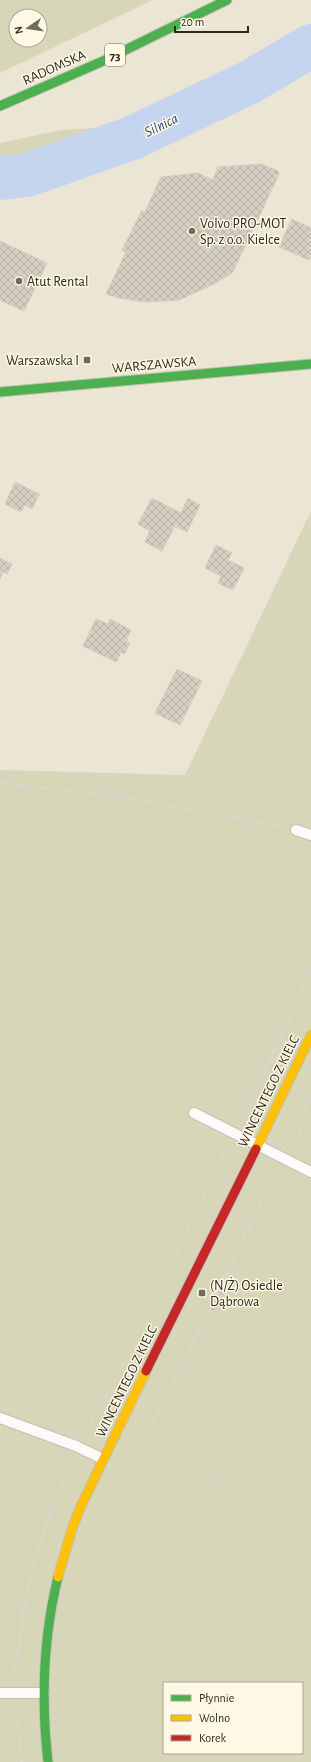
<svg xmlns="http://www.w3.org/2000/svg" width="311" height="1762" font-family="'Alegreya Sans',sans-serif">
  <defs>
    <pattern id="building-cross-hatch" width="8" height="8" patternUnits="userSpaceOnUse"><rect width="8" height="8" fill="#d6cec2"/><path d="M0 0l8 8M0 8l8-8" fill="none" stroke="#b8b1a6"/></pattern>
  </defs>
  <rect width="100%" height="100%" fill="#ebe6d4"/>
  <path fill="#d7d6b8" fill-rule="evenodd" d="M0 0H153L0 73ZM16 16H40V40H16Z
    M112 127 125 137 103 151 53 171 0 187V143L61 130Z
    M311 511V1762H0V770L185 775ZM164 1683H302V1753H164Z"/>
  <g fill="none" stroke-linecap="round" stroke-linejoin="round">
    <path stroke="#c5d4ef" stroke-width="44" d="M0 178 27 175 132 138 248 83 311 46"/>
  </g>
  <path fill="url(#building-cross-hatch)" stroke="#d3ccc0" d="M262 164 278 171 279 174 233 272 216 283 179 300 145 302 119 298 106 294 126 252 122 250 142 210 145 212 161 177 198 173 213 180 218 167Z
    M292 219 311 228V256L309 260 279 247Z
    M0 241 47 263 24 311 0 300Z
    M15 482 39 494 32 509 25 505 21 512 5 504Z
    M152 498 181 513 188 498 200 505 187 532 175 526 162 551 145 542 150 531 138 524Z
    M216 545 232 553 228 560 244 568 233 590 218 583 221 576 205 568Z
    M0 558 12 564 7 574 3 572 0 579Z
    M96 619 108 624 110 619 131 630 126 641 130 643 124 654 121 652 116 662 83 646Z
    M177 669 202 681 191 703 166 691Z
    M166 691 191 703 180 725 155 713Z
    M220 1291 224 1293 214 1311 211 1309Z"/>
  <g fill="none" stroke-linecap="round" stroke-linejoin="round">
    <g stroke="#c4c1b3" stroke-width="12">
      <path id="lane" d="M296 830 311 835
        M194 1113 311 1172
        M0 1418 76 1446 103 1459
        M0 1693H44"/>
    </g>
    <g stroke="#c4c1b3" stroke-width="11">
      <path id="fast" d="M0 106 101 62 227 0
        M0 392 311 364
        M48 1762C41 1700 43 1638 58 1577"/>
    </g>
    <g stroke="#c4c1b3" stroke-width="11">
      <path id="slow" d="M256 1149 311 1035
        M58 1577 72 1529 81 1506 146 1371"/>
    </g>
    <g stroke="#c4c1b3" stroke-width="11">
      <path id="jam" d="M146 1371 256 1149"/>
    </g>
    <path stroke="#dad8d3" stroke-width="2.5" stroke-dasharray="3 2" stroke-linecap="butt" d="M0 783 111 795 280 826
      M239 1116C267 1069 291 1018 311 967
      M299 1146V1121L311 1095
      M213 1179 225 1148
      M176 1254 208 1188
      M85 1432 112 1384
      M136 1449 153 1423 185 1359 262 1200 283 1177
      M189 1464 311 1534
      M13 1676C21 1644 22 1611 30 1579 40 1538 57 1501 69 1461
      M14 1710 18 1727 22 1762"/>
    <use href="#lane" stroke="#fcfbf9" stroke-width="10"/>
    <use href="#fast" stroke="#4caf50" stroke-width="9"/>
    <use href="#slow" stroke="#ffc107" stroke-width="9"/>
    <use href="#jam" stroke="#c62828" stroke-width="9"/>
  </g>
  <g fill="#6f6b5d" stroke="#fef8e5" stroke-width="1.5">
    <circle cx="192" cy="231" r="4"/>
    <circle cx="19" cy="281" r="4"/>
    <rect x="83" y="356" width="8" height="8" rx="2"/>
    <rect x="198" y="1289" width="8" height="8" rx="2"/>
  </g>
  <g text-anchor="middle" stroke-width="3" stroke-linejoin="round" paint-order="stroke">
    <rect fill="#fef8e5" stroke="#6b6759" stroke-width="1" x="105" y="44" width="20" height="22" rx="3"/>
    <g font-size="13" font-weight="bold" fill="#2c291d">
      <text x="115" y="60">73</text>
    </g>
    <g font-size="14" fill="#2c291d" stroke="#fef8e5">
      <text transform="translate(54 67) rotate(-24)" y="5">RADOMSKA</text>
      <text transform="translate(154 364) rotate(-5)" y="5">WARSZAWSKA</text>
      <text transform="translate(268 1091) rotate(-64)" y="5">WINCENTEGO Z KIELC</text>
      <text transform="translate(126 1381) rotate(-64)" y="5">WINCENTEGO Z KIELC</text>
    </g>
    <g font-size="14" fill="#2c291d" stroke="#fef8e5" text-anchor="start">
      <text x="200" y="228">Volvo PRO-MOT<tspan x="200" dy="16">Sp. z o.o. Kielce</tspan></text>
      <text x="27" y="286">Atut Rental</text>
      <text x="79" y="365" text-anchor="end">Warszawska I</text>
      <text x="210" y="1290">(N/Ż) Osiedle<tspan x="210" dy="16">Dąbrowa</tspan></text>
    </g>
    <g font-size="15" font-style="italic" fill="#304982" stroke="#fef8e5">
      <text transform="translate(161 125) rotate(-26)" y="5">Silnica</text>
    </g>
  </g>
  <rect x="163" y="1682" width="140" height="72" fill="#fef8e5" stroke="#aaa595"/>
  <rect x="171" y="1695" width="20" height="6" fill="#4caf50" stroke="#aaa595"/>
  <text x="199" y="1702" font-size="12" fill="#2c291d">Płynnie</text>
  <rect x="171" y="1715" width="20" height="6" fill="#ffc107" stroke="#aaa595"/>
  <text x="199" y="1722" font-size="12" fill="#2c291d">Wolno</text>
  <rect x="171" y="1735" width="20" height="6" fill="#c62828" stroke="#aaa595"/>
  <text x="199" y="1742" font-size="12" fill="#2c291d">Korek</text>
  <g transform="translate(28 28) rotate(257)"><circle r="19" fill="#fef8e5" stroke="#aaa595"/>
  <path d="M0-3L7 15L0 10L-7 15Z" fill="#6f6b5d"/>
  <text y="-6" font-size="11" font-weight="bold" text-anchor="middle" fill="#2c291d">N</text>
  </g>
  <path d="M175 26v6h73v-6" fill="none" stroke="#2c291d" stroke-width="2"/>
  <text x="181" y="26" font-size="12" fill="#2c291d" stroke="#fef8e5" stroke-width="3" paint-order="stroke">20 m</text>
</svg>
